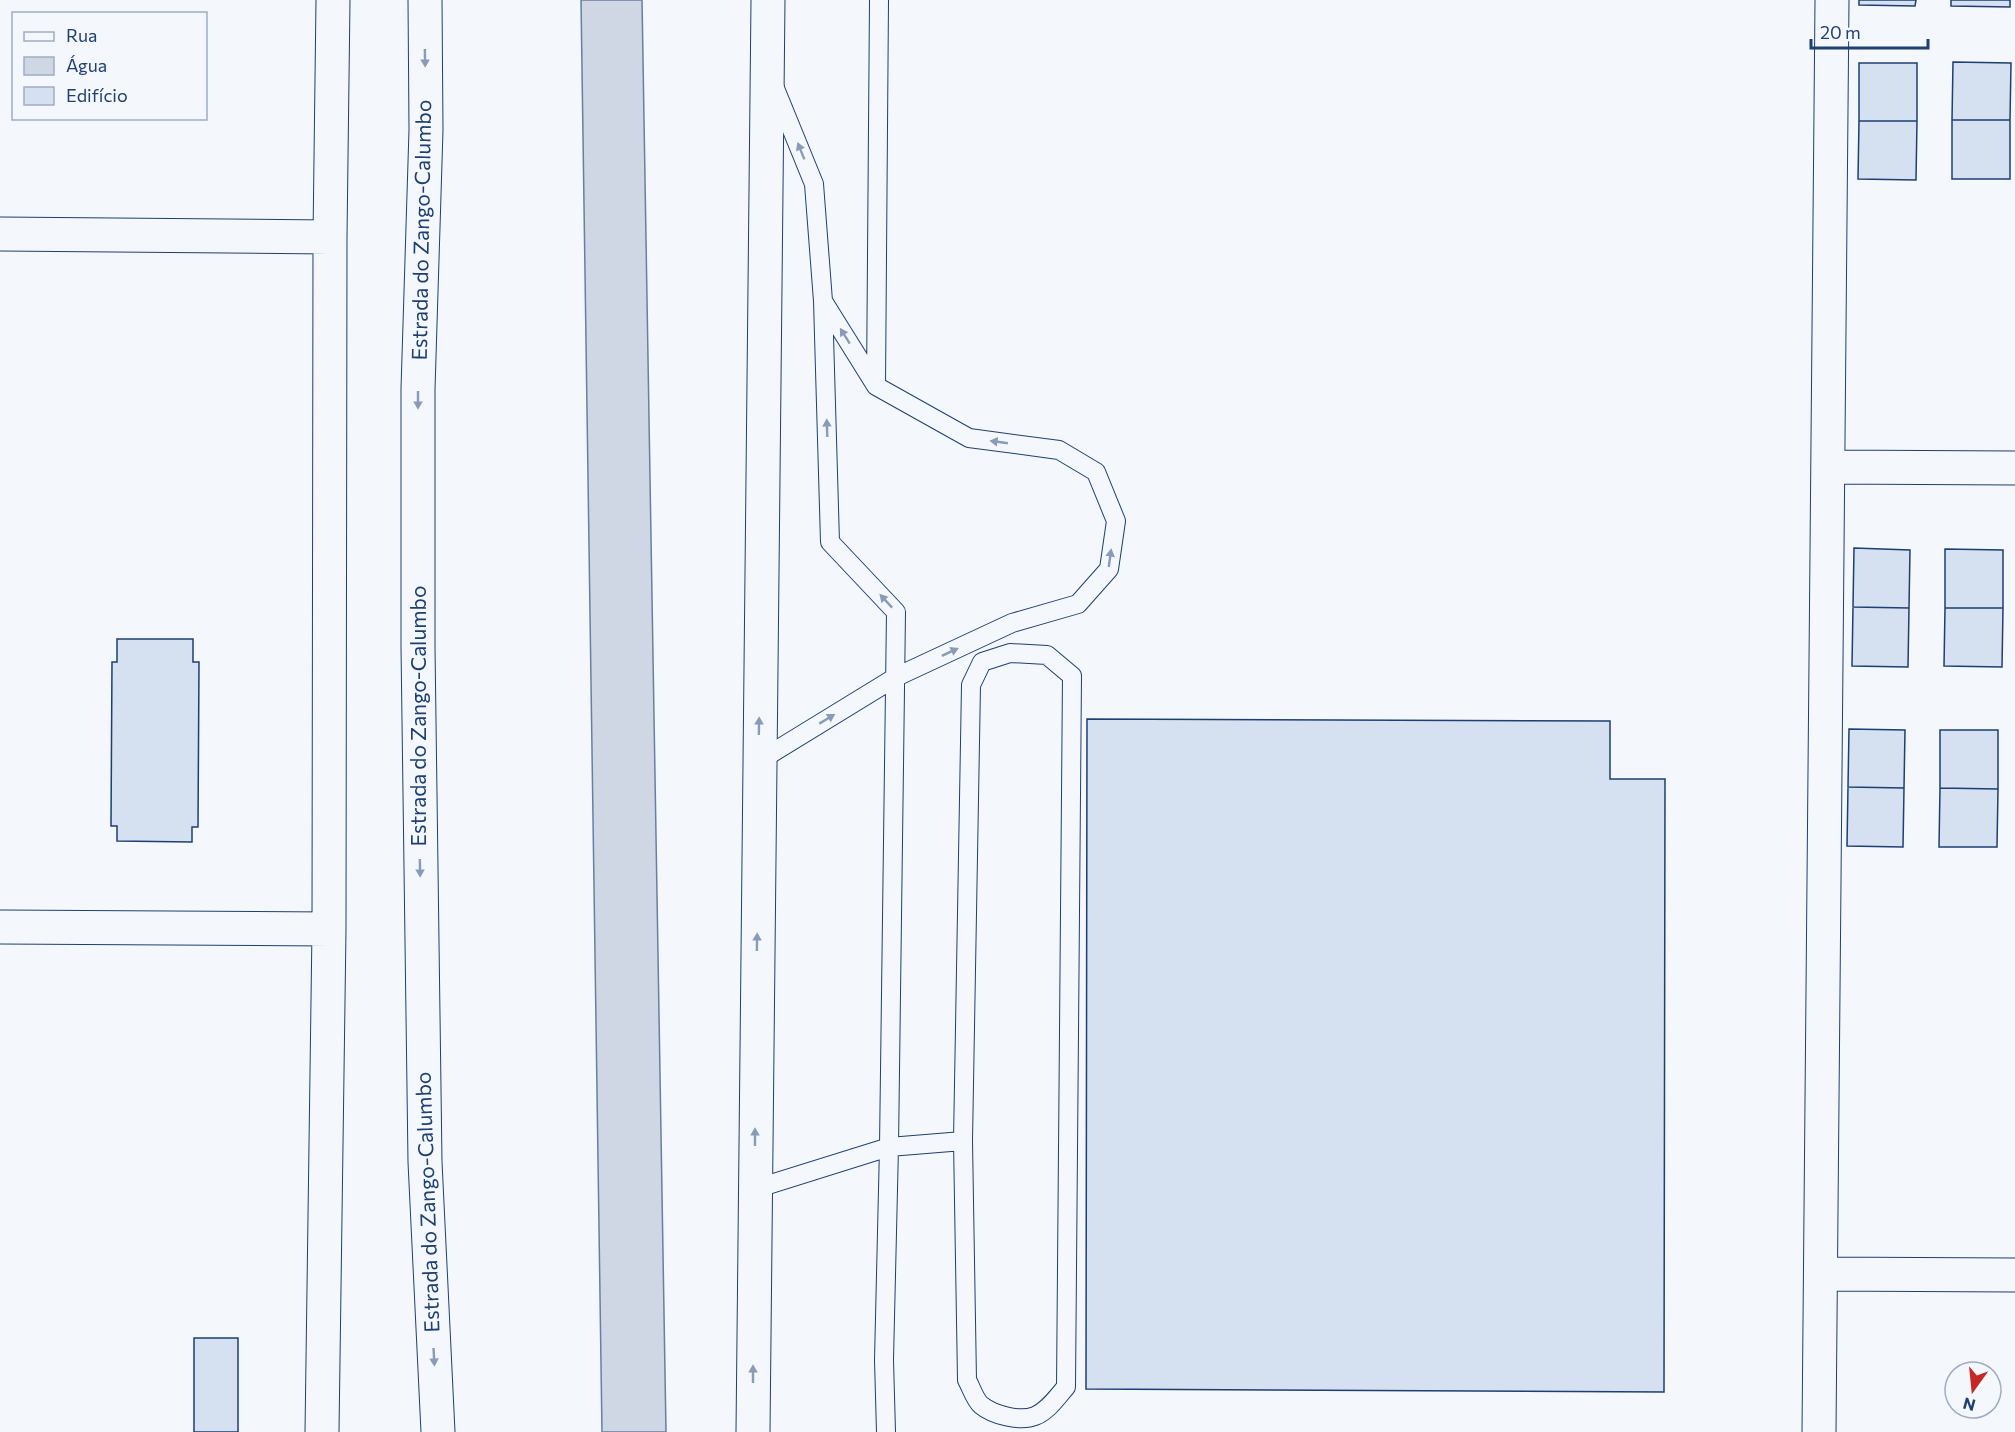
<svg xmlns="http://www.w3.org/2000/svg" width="2015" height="1432" font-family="Commissioner,sans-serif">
  <rect width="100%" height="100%" fill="#f4f7fb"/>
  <path fill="#cfd7e4" stroke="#687fa3" stroke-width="1.5" d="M581 0H642L666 1432H602Z"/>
  <path fill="#d5e0f0" stroke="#1d3f73" stroke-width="1.5" d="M1859 0H1916L1915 6 1859 5Z
    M1951 0H2010V7L1951 6Z
    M1953 62 2011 63 2010 120H1952Z
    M1859 63H1917V121H1859Z
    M1952 120H2010V179H1952Z
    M1859 121H1917L1916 180 1858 179Z
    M1854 548 1910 550 1909 608 1853 607Z
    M1945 549 2003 550V608H1945Z
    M1853 607 1909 608 1908 667 1852 666Z
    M1945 608H2003L2002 667 1944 666Z
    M117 639H193V662H199L198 827H192V842L117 841V826H111L112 662H117Z
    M1087 719 1610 721V779H1665L1664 1392 1086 1389Z
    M1849 729 1905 730 1904 788 1848 787Z
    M1940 730H1998V789L1940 788Z
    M1848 787 1904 788 1903 847 1847 846Z
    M1940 788 1998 789 1997 847H1939Z
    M194 1338H238V1432H194Z"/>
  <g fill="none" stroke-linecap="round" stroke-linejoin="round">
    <g stroke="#1d3f73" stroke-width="20">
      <path id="lane" d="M823 301 830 542 896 612 889 1147 884 1360 886 1432
        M876 386 879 0
        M759 761 896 677 1012 623 1078 604 1109 569 1116 521 1096 472 1059 450 969 438 876 386 823 301 814 184 774 86
        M755 1189 889 1147 963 1141 967 1380C971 1387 975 1400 981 1405 993 1415 1020 1422 1035 1416 1048 1411 1057 1397 1066 1387L1072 676 1047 655 1010 653 982 662 971 685 963 1141"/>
    </g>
    <g stroke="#1d3f73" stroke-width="35">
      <path id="street" d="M0 234 330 237
        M1828 467 2015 468
        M0 927 329 929
        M1821 1274 2015 1275
        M322 1432 329 929 330 237 333 0
        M1819 1432 1832 0"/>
    </g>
    <g stroke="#1d3f73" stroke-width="35">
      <path id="secondary" d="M425 0 426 130 418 389V647L425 1162 438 1432
        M753 1432 768 0"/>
    </g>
    <use href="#lane" stroke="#f4f7fb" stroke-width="18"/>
    <use href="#street" stroke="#f4f7fb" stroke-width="33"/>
    <use href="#secondary" stroke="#f4f7fb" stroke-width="33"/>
  </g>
  <defs><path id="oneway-solid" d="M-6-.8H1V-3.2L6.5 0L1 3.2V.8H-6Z" transform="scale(1.5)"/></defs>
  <g fill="#889bb7">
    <use href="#oneway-solid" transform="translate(425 58) rotate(89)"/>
    <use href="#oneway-solid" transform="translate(801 151) rotate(-112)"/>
    <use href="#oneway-solid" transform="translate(845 336) rotate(-122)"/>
    <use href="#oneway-solid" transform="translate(418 400) rotate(90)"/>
    <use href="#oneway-solid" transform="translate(827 428) rotate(-92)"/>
    <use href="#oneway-solid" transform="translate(999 442) rotate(-172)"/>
    <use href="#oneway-solid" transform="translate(1110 558) rotate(-82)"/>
    <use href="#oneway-solid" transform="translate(886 601) rotate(-133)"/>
    <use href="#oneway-solid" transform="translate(950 652) rotate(-25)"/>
    <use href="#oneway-solid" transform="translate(827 719) rotate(-31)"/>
    <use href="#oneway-solid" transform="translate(759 726) rotate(-89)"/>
    <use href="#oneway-solid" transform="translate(420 868) rotate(89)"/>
    <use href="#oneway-solid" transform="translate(757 942) rotate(-89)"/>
    <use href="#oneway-solid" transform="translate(755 1137) rotate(-90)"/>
    <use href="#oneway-solid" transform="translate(434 1357) rotate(87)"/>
    <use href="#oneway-solid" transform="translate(753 1374) rotate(-90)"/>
  </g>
  <g text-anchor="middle" stroke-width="4.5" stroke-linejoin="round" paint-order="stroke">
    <g font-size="21" fill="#1d3f73" stroke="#f4f7fb">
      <text transform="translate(422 230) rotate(-89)" y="7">Estrada do Zango-Calumbo</text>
      <text transform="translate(419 716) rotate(-90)" y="7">Estrada do Zango-Calumbo</text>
      <text transform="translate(428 1202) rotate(-92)" y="7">Estrada do Zango-Calumbo</text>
    </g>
  </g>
  <rect x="12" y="12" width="195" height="108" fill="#f4f7fb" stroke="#9eadc5" stroke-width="1.5"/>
  <rect x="24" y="32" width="30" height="9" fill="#f4f7fb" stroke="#9eadc5" stroke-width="1.5"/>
  <text x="66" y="42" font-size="18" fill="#1d3f73">Rua</text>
  <rect x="24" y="57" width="30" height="18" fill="#cfd7e4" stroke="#9eadc5" stroke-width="1.5"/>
  <text x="66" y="72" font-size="18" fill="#1d3f73">Água</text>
  <rect x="24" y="87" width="30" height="18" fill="#d5e0f0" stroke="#9eadc5" stroke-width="1.5"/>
  <text x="66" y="102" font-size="18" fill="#1d3f73">Edifício</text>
  <g transform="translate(1973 1390) rotate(195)"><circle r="28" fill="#f4f7fb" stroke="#9eadc5" stroke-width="1.5"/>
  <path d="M0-4.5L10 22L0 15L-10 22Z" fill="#c62828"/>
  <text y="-9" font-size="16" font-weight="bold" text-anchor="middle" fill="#1d3f73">N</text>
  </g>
  <path d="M1811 39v9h117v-9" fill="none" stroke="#1d3f73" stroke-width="3"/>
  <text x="1820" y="39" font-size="18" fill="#1d3f73" stroke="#f4f7fb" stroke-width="4.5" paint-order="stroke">20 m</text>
</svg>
